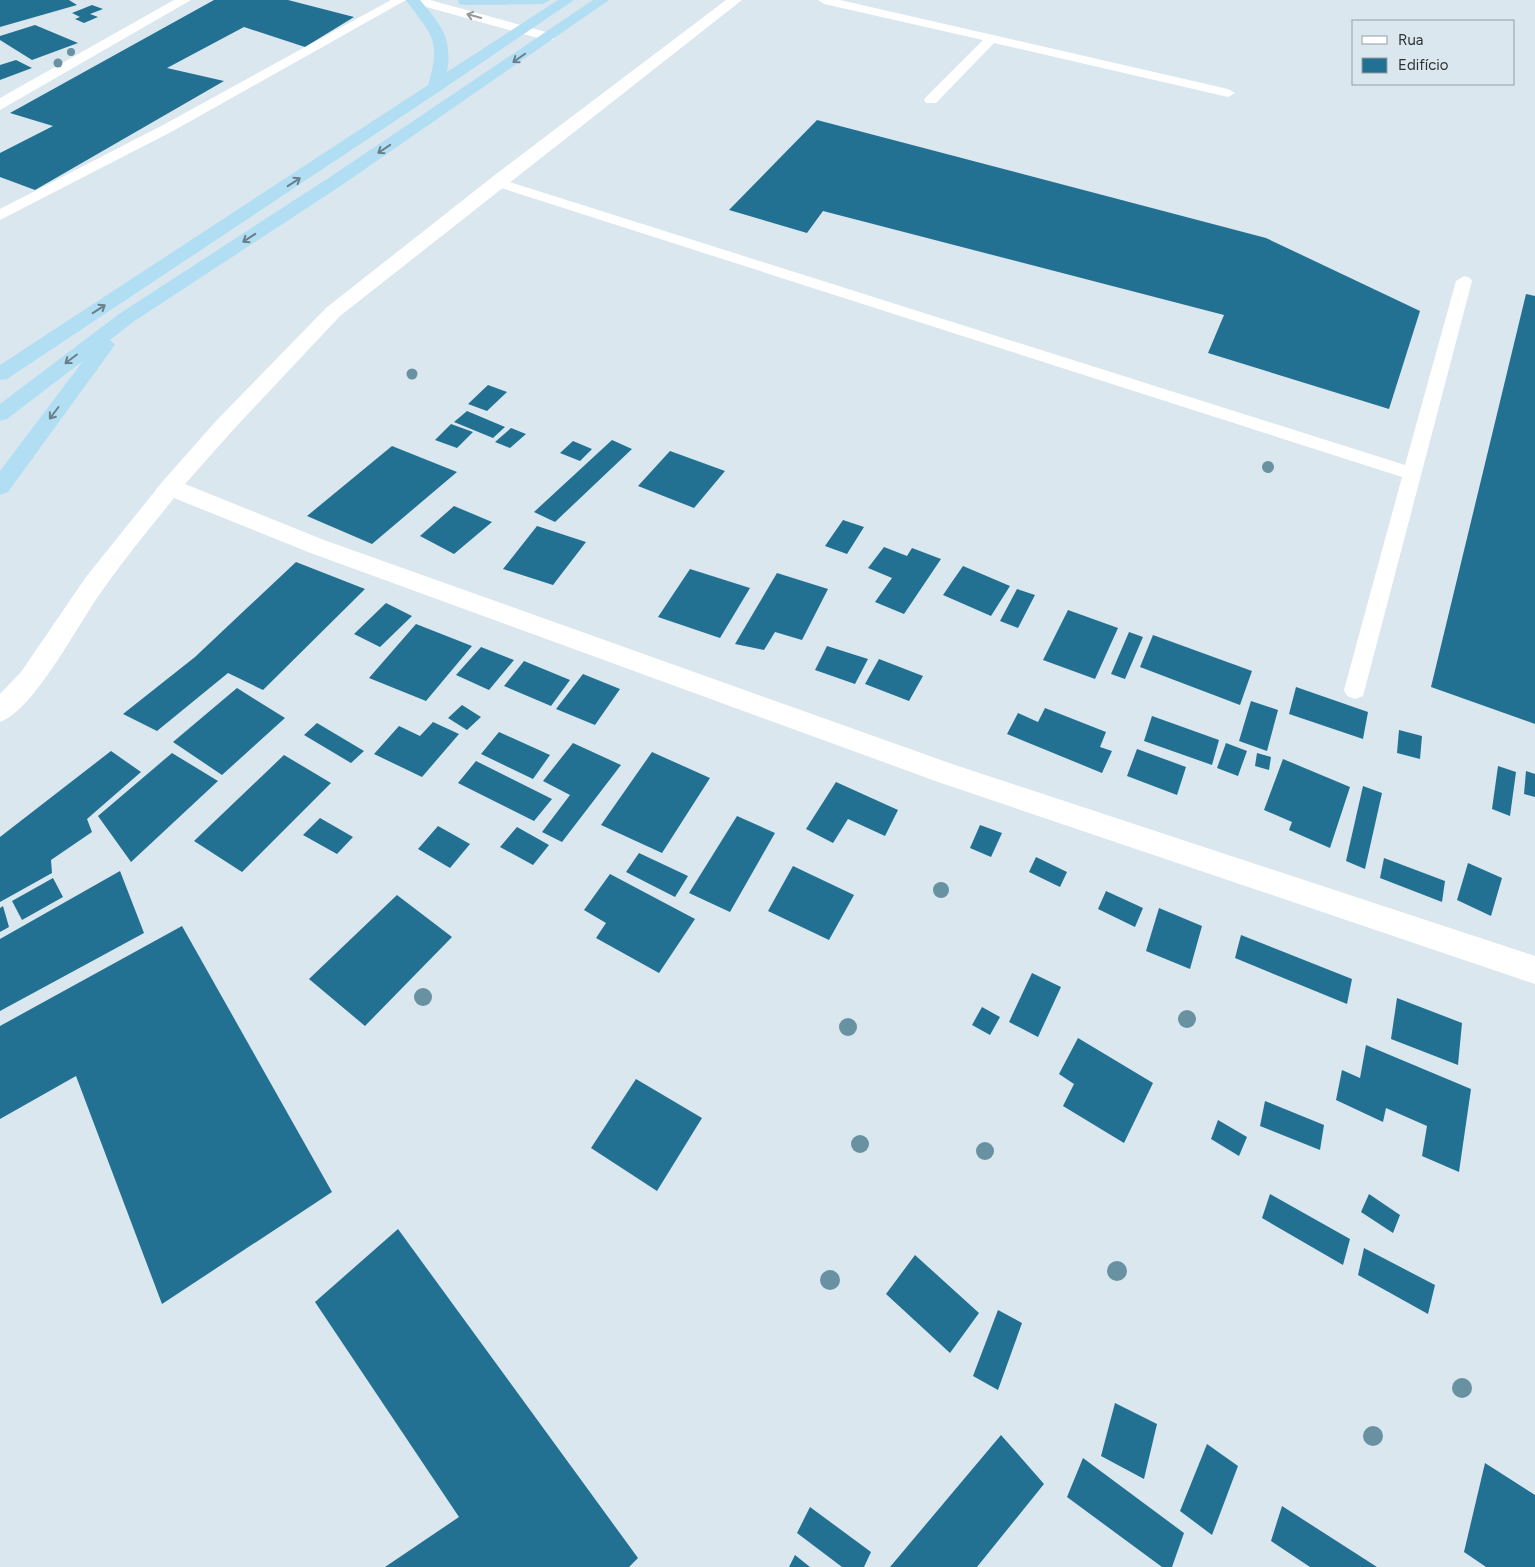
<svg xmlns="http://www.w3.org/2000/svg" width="1535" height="1567" font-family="Figtree,sans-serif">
  <rect width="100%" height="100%" fill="#dbe7ee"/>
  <path fill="#227192" d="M0 0H69L77 5 0 27Z
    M214 0H288L354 17 305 47 244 27 167 68 224 81 35 190 0 177V153L53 126 10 113Z
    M92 5 103 9 90 14 98 17 84 23 75 19 80 17 72 13Z
    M35 25 78 43 32 60 0 40V36Z
    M16 60 32 68 0 80V65Z
    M817 120 1266 238 1420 311 1389 409 1208 353 1224 315 823 211 807 233 729 210Z
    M1526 294 1535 296V724L1431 687Z
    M488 385 507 392 487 411 468 404Z
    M467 411 505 427 493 438 454 422Z
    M451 424 473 432 457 448 435 440Z
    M511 428 526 434 510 448 495 442Z
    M612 440 632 449 555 522 534 512Z
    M573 441 592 449 580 461 560 453Z
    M392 446 457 472 372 544 307 516Z
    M670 451 725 471 694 508 638 486Z
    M454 506 492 522 454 554 420 536Z
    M843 520 864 527 847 554 825 546Z
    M537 526 586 542 553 585 503 569Z
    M884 547 907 556 912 548 941 559 904 614 875 602 892 578 868 568Z
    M296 562 365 589 263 690 228 673 157 731 123 714 195 657Z
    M963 566 1010 586 991 616 943 595Z
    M690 569 750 588 720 638 658 617Z
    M777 573 828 589 802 640 775 632 764 650 735 644Z
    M1017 589 1035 595 1018 628 1000 621Z
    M386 603 412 616 380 647 354 634Z
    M1068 610 1118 628 1095 679 1043 660Z
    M416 624 472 646 426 701 369 678Z
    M1129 632 1143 637 1125 679 1111 674Z
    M1153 635 1252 671 1240 705 1140 667Z
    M827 646 868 659 855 684 815 670Z
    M481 647 514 660 489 690 456 675Z
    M879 659 923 676 909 701 865 684Z
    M524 661 570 680 551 706 504 686Z
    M583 674 620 689 595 725 556 709Z
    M1296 687 1368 712 1363 739 1289 714Z
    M237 688 285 718 222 775 173 742Z
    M1251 701 1278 710 1267 751 1239 741Z
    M462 705 481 717 467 730 448 718Z
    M1045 708 1106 732 1100 747 1112 751 1102 773 1007 734 1018 713 1038 722Z
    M1152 716 1219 740 1212 765 1144 741Z
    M433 722 459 734 422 777 374 754 399 726 420 736Z
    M317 723 364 751 351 763 304 735Z
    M1399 730 1422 736 1420 759 1397 753Z
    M499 732 550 755 533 779 481 754Z
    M573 743 621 765 562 842 542 832 570 795 543 781Z
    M1226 743 1247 751 1238 776 1217 768Z
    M1137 749 1186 767 1177 795 1127 776Z
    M111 751 141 772 87 819 92 832 51 860 52 873 0 902V837Z
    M652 752 710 778 662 853 601 825Z
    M172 753 218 781 131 862 98 816Z
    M1257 753 1271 757 1269 770 1255 766Z
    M284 755 331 783 242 872 194 841Z
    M1283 759 1350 787 1330 848 1289 830 1292 822 1264 810Z
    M476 761 552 799 534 821 458 783Z
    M1498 766 1516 772 1510 816 1492 809Z
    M1526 771 1535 774V797L1524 794Z
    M836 782 898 810 885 836 848 819 833 843 806 829Z
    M1363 786 1382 793 1365 869 1346 861Z
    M737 816 775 833 730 912 689 893Z
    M320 818 353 837 337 854 303 835Z
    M980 825 1002 833 991 857 970 848Z
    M438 826 470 844 450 868 418 849Z
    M517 827 549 845 533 865 500 847Z
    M639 853 688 876 675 897 626 872Z
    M1036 857 1067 872 1060 887 1029 872Z
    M1384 858 1445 881 1442 902 1380 878Z
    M1468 863 1502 878 1491 916 1457 900Z
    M793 866 854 895 829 940 768 911Z
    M120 871 144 933 0 1011V939Z
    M610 874 695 919 659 973 596 938 606 923 584 910Z
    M53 878 63 897 22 920 12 901Z
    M1106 891 1143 908 1135 927 1098 909Z
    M397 895 452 937 365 1026 309 979Z
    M3 906 9 927 0 932V908Z
    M1159 908 1202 926 1190 969 1146 951Z
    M182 926 332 1192 162 1304 76 1076 0 1119V1026Z
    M1241 935 1352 979 1347 1004 1235 958Z
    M1032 973 1061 987 1038 1037 1009 1022Z
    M1397 998 1462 1023 1458 1065 1391 1039Z
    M982 1007 1000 1017 990 1035 972 1025Z
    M1078 1038 1153 1083 1124 1143 1063 1106 1074 1084 1059 1074Z
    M1366 1045 1471 1089 1459 1172 1422 1156 1427 1126 1386 1108 1383 1122 1336 1100 1342 1070 1360 1078Z
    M636 1079 702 1118 657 1191 591 1148Z
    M1265 1101 1324 1125 1320 1150 1260 1126Z
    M1218 1120 1247 1137 1239 1156 1211 1139Z
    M1270 1194 1350 1239 1343 1265 1262 1218Z
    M1369 1194 1400 1215 1393 1233 1361 1212Z
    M398 1229 638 1558 629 1567H385L459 1517 315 1302Z
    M1364 1248 1435 1285 1428 1314 1358 1275Z
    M915 1255 979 1313 950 1353 886 1294Z
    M998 1310 1022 1323 998 1390 973 1376Z
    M1115 1403 1157 1424 1144 1479 1101 1456Z
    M1001 1435 1044 1484 977 1567H890Z
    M1207 1444 1238 1466 1212 1535 1180 1511Z
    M1083 1458 1184 1533 1172 1567H1162L1067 1497Z
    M1485 1463 1535 1495V1567H1486L1464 1552Z
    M1282 1506 1377 1567H1310L1271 1541Z
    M810 1507 871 1552 864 1567H842L797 1533Z
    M795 1555 810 1567H789Z"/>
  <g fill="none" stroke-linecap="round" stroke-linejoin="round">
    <path fill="#fff" fill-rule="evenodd" d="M391 0H406L173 131 0 220V209L163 125Z
      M410 0H430L553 34 555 37 553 40H545L412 3Z
      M818 0H840L1228 89 1235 93 1228 97 994 43 936 103H926L924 100 926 97 983 40 824 4Z
      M497 178 1405 465 1456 281 1464 276 1470 278 1472 281 1363 696 1355 699 1347 696 1344 690 1402 477 492 185 490 182Z"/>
    <path fill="#fff" fill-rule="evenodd" d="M174 0H191L0 110V98Z
      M726 0H742L340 316 232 431 185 484 324 540 955 765 1535 956V984L941 783 308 552 174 498C150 528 126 557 104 588 80 620 35 710 0 722V694L21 672 86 577 163 481 216 421 326 308 491 178Z"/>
    <path fill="#b2def4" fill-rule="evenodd" d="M406 0H420C441 25 453 38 447 72L558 0H574L440 91 7 379 0 380V365L428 85C442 39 431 35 406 0Z
      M458 0H550L543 4 464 5 459 4Z
      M593 0H609L342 185 133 322 110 340 115 345 112 349 8 492 0 495V471L83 361 7 419 0 421V404L119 314 330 177Z"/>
  </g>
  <g fill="#6891a1">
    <circle cx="71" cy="52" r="4"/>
    <circle cx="58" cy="63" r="4.5"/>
    <circle cx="412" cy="374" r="5.5"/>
    <circle cx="1268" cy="467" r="6"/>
    <circle cx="941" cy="890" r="8"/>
    <circle cx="423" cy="997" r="9"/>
    <circle cx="1187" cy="1019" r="9"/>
    <circle cx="848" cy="1027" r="9"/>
    <circle cx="860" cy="1144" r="9"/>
    <circle cx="985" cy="1151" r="9"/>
    <circle cx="1117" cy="1271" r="10"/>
    <circle cx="830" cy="1280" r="10"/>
    <circle cx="1462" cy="1388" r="10"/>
    <circle cx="1373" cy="1436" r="10"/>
  </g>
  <defs><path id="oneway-shaft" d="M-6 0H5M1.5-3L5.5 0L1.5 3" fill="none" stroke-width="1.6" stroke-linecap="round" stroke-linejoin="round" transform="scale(1.25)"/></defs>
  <use stroke="#96989a" href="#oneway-shaft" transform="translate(474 16) rotate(-164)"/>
  <g stroke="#697f8a">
    <use href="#oneway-shaft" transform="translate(519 58) rotate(145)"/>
    <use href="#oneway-shaft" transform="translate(384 149) rotate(146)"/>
    <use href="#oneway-shaft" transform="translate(294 182) rotate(-33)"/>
    <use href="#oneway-shaft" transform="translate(249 238) rotate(147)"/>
    <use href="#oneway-shaft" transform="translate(99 309) rotate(-33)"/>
    <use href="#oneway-shaft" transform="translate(71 359) rotate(143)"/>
    <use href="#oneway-shaft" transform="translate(54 413) rotate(127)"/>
  </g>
  <rect x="1352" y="20" width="162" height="65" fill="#dbe7ee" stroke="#959fa4"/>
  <rect x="1362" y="36" width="25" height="8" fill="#ffffff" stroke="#959fa4"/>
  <text x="1398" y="45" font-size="15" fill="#2d3234">Rua</text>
  <rect x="1362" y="58" width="25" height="15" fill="#227192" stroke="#959fa4"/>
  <text x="1398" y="70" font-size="15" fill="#2d3234">Edifício</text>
</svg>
